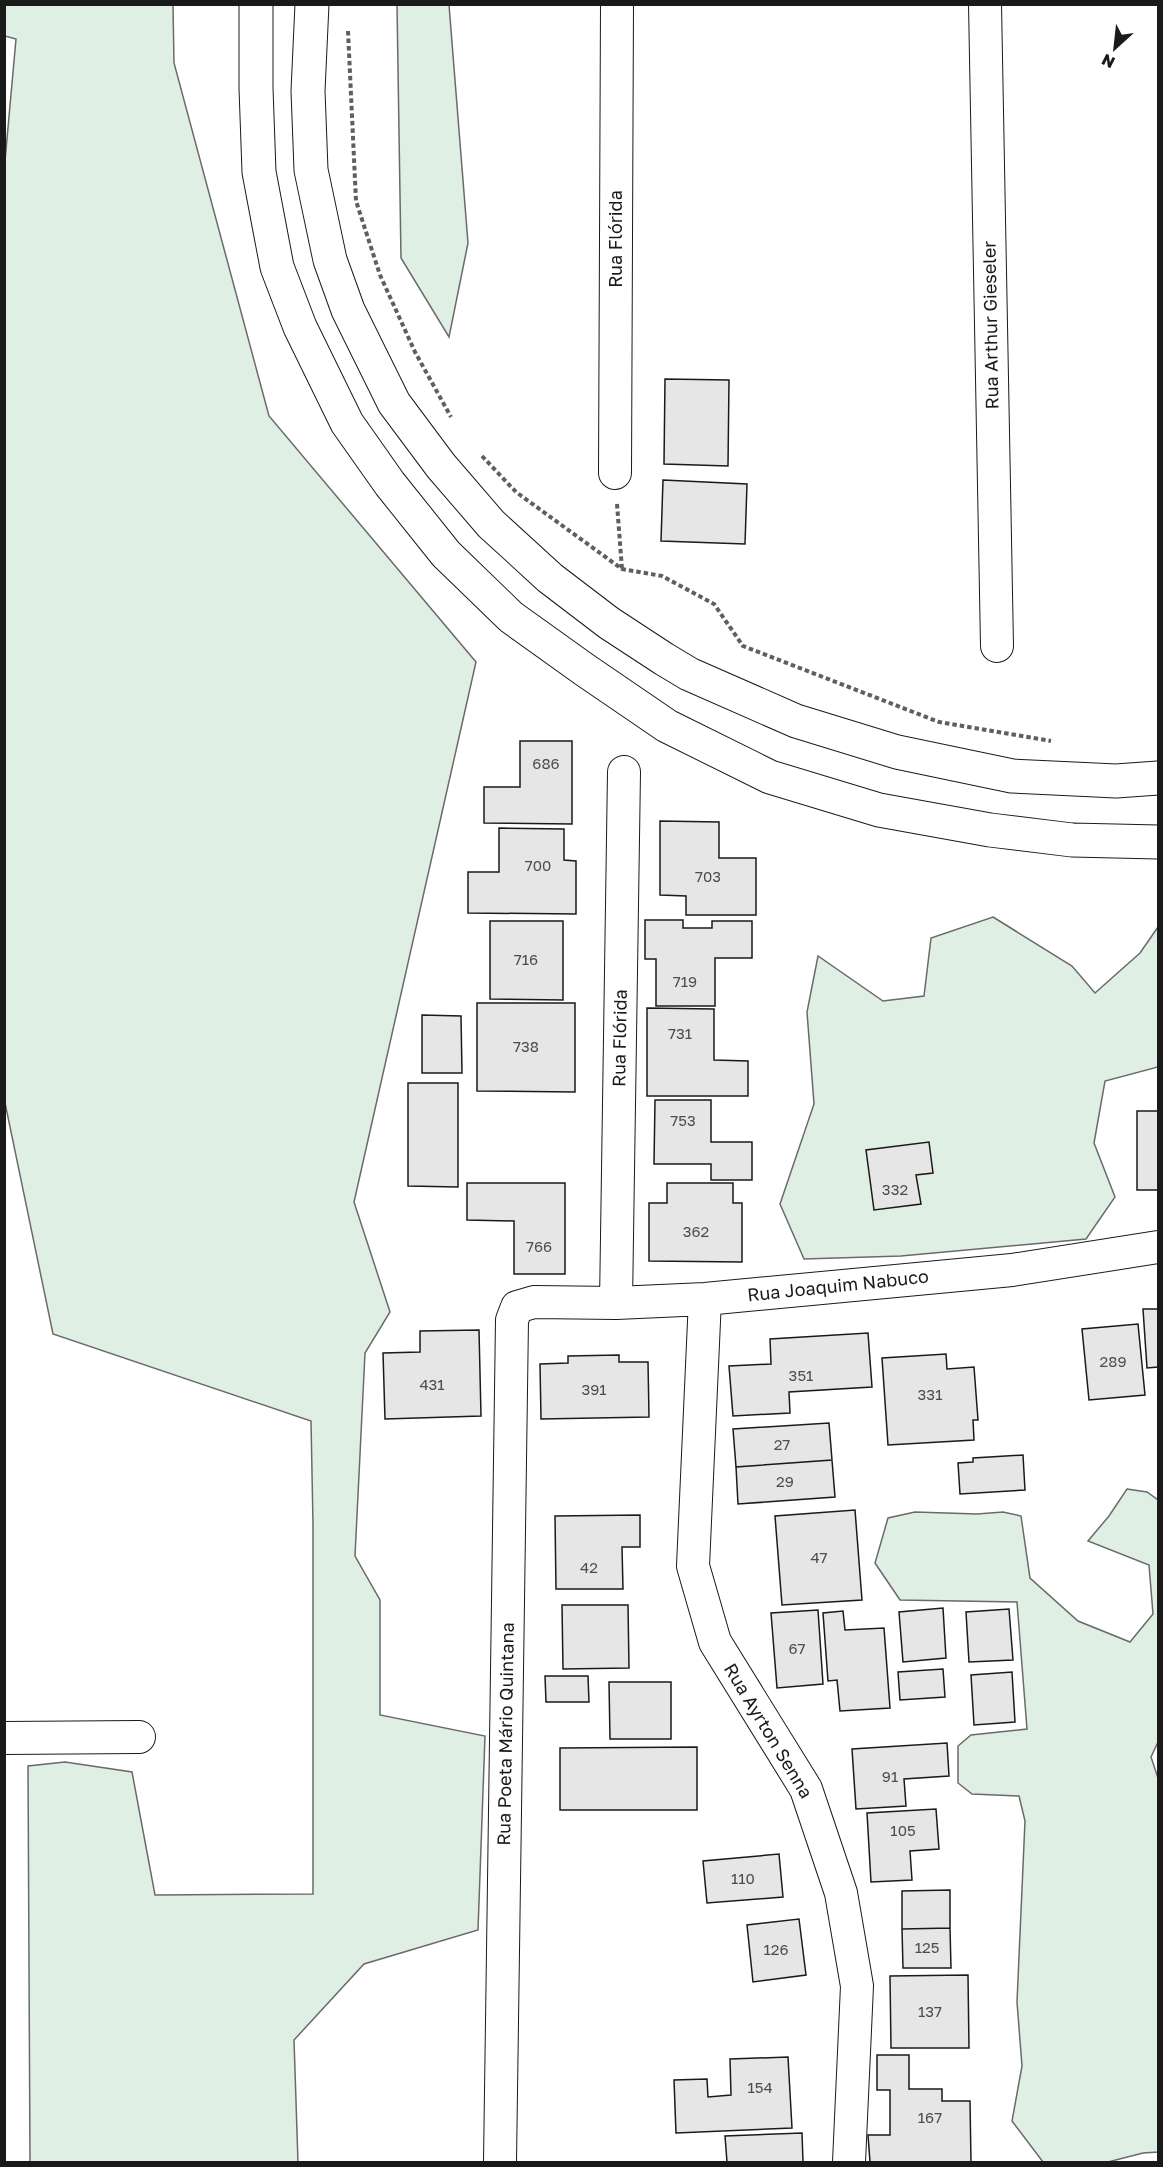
<svg xmlns="http://www.w3.org/2000/svg" width="1163" height="2167" font-family="'Golos Text',sans-serif">
  <rect width="100%" height="100%" fill="#fff"/>
  <path fill="#e0efe3" stroke="#6a6a6a" stroke-width="1.5" d="M4 5H173L174 63 269 416 476 662 354 1202 390 1312 365 1353 355 1556 380 1600V1715L485 1736 478 1930 364 1964 294 2040 298 2162H30L28 1766 65 1762 132 1772 155 1895 313 1894V1524L311 1421 53 1334 4 1098V172L16 39 5 36Z
    M397 5H449L468 243 449 337 401 258Z
    M993 917 1072 966 1095 993 1140 953 1158 927V1067L1105 1081 1094 1143 1115 1197 1086 1239 901 1256 804 1259 780 1204 814 1104 807 1012 818 956 883 1001 924 996 931 938Z
    M1127 1489 1147 1492 1158 1500V1742L1151 1757 1158 1778V2152L1143 2153 1108 2162H1043L1012 2121 1022 2066 1017 2002 1025 1821 1019 1796 972 1794 958 1783V1746L971 1735 1027 1729 1017 1602 900 1600 875 1563 888 1518 915 1512 977 1514 1003 1512 1021 1516 1030 1578 1078 1621 1130 1642 1153 1614 1149 1565 1088 1541 1109 1516Z"/>
  <path fill="#e6e6e6" stroke="#1a1a1a" stroke-width="1.5" d="M665 379 729 380 728 466 664 464Z
    M663 480 747 484 745 544 661 541Z
    M520 741H572V824L484 823V787H520Z
    M660 821 719 822V858H756V915H686V896L660 895Z
    M499 828 564 829V860L576 861V914L468 913V872H499Z
    M645 920H683V928H712V921H752V958H715V1006H656V959H645Z
    M490 921H563V1000L490 999Z
    M477 1003H575V1092L477 1091Z
    M647 1008 714 1009V1060L748 1061V1096H647Z
    M422 1015 461 1016 462 1073H422Z
    M408 1083H458V1187L408 1186Z
    M655 1100H711V1142H752V1180H711V1164H654Z
    M1137 1111H1158V1190H1137Z
    M929 1142 933 1173 916 1175 921 1204 874 1210 866 1150Z
    M467 1183H565V1274H514V1221L467 1220Z
    M667 1183H733V1203H742V1262L649 1261V1203H667Z
    M1143 1309H1158V1367L1147 1368Z
    M1138 1324 1145 1395 1089 1400 1082 1329Z
    M479 1330 481 1416 385 1419 383 1353 420 1352V1331Z
    M868 1333 872 1387 789 1392 790 1413 733 1416 729 1366 771 1364 770 1339Z
    M946 1354 947 1369 974 1367 978 1420H973L974 1440 888 1445 882 1358Z
    M619 1355V1362H648L649 1417 541 1419 540 1364 568 1363V1356Z
    M829 1423 832 1460 736 1467 733 1429Z
    M1023 1455 1025 1490 960 1494 958 1463 973 1462V1458Z
    M832 1460 835 1497 738 1504 736 1467Z
    M855 1510 862 1600 782 1605 775 1516Z
    M640 1515V1547H622L623 1589H556L555 1516Z
    M562 1605H628L629 1668 563 1669Z
    M943 1608 946 1658 903 1662 899 1612Z
    M1009 1609 1013 1660 969 1662 966 1612Z
    M818 1610 823 1684 777 1688 771 1613Z
    M843 1611 845 1630 884 1628 890 1708 840 1711 837 1680 828 1681 823 1613Z
    M943 1669 945 1697 900 1700 898 1672Z
    M1012 1672 1015 1722 974 1725 971 1675Z
    M545 1676H588L589 1702H546Z
    M609 1682H671V1739H610Z
    M947 1743 949 1776 904 1779 906 1806 856 1809 852 1749Z
    M697 1747V1810H560V1748Z
    M936 1809 939 1849 910 1851 912 1880 871 1882 867 1813Z
    M779 1854 783 1897 707 1903 703 1861Z
    M950 1890V1928L902 1929V1891Z
    M799 1919 806 1975 753 1982 747 1925Z
    M950 1928 951 1968H903L902 1929Z
    M968 1975 969 2048H891L890 1976Z
    M877 2055H909V2089H942V2101H970L971 2162H870L868 2135H890V2090H877Z
    M788 2057 792 2128 676 2133 674 2080 707 2079 708 2097 731 2095 730 2059Z
    M802 2133 803 2162H727L725 2136Z"/>
  <g fill="none" stroke-linecap="round" stroke-linejoin="round">
    <g stroke="#1a1a1a" stroke-width="34">
      <path id="street" d="M985 4 997 646
        M615 473 617 4
        M705 1299 693 1566 715 1642 806 1789 841 1893 857 1986 849 2162
        M616 1303 624 772
        M4 1738 139 1737
        M500 2162 512 1320 517 1307 534 1302 616 1303 705 1299 1012 1270 1158 1247"/>
    </g>
    <g stroke="#1a1a1a" stroke-width="35">
      <path id="primary" d="M256 4V88L259 172 277 267 300 327 347 423 390 484 446 554 511 617 585 670 667 726 770 777 879 810 990 830 1072 840 1158 842
        M312 4 308 91 311 170 330 260 348 310 394 403 441 466 491 524 550 578 609 623 664 659 689 674 796 721 897 752 1012 776 1116 781 1158 778"/>
    </g>
    <path stroke="#5f5f5f" stroke-width="4" stroke-dasharray="4.5 3" stroke-linecap="butt" d="M348 31 356 201 380 275 415 352 451 417
      M482 456 516 492 622 569 662 576 714 604 743 646 939 722 1051 741
      M617 504 622 569"/>
    <use href="#street" stroke="#fff" stroke-width="32"/>
    <use href="#primary" stroke="#fff" stroke-width="33"/>
  </g>
  <g text-anchor="middle" stroke-width="4.5" stroke-linejoin="round" paint-order="stroke">
    <g font-size="15" fill="#4d4d4d">
      <text x="546" y="769">686</text>
      <text x="538" y="871">700</text>
      <text x="708" y="882">703</text>
      <text x="526" y="965">716</text>
      <text x="685" y="987">719</text>
      <text x="680" y="1039">731</text>
      <text x="526" y="1052">738</text>
      <text x="683" y="1126">753</text>
      <text x="895" y="1195">332</text>
      <text x="696" y="1237">362</text>
      <text x="539" y="1252">766</text>
      <text x="1113" y="1367">289</text>
      <text x="801" y="1381">351</text>
      <text x="432" y="1390">431</text>
      <text x="594" y="1395">391</text>
      <text x="930" y="1400">331</text>
      <text x="782" y="1450">27</text>
      <text x="785" y="1487">29</text>
      <text x="819" y="1563">47</text>
      <text x="589" y="1573">42</text>
      <text x="797" y="1654">67</text>
      <text x="890" y="1782">91</text>
      <text x="903" y="1836">105</text>
      <text x="743" y="1884">110</text>
      <text x="927" y="1953">125</text>
      <text x="776" y="1955">126</text>
      <text x="930" y="2017">137</text>
      <text x="760" y="2093">154</text>
      <text x="930" y="2123">167</text>
    </g>
    <g font-size="18" fill="#1a1a1a" stroke="#fff">
      <text transform="translate(616 239) rotate(-90)" y="6">Rua Flórida</text>
      <text transform="translate(991 325) rotate(-91)" y="6">Rua Arthur Gieseler</text>
      <text transform="translate(620 1038) rotate(-89)" y="6">Rua Flórida</text>
      <text transform="translate(838 1286) rotate(-6)" y="6">Rua Joaquim Nabuco</text>
      <text transform="translate(768 1731) rotate(59)" y="6">Rua Ayrton Senna</text>
      <text transform="translate(506 1734) rotate(-89)" y="6">Rua Poeta Mário Quintana</text>
    </g>
  </g>
  <rect width="1163" height="2167" fill="none" stroke="#1a1a1a" stroke-width="12"/>
  <g transform="translate(1115 48) rotate(207)" stroke="#ffffff" stroke-width="4.5" paint-order="stroke">
  <path d="M0-4.5L10 22L0 15L-10 22Z" fill="#1a1a1a"/>
  <text y="-9" font-size="16" font-weight="bold" text-anchor="middle" fill="#1a1a1a">N</text>
  </g>
</svg>
